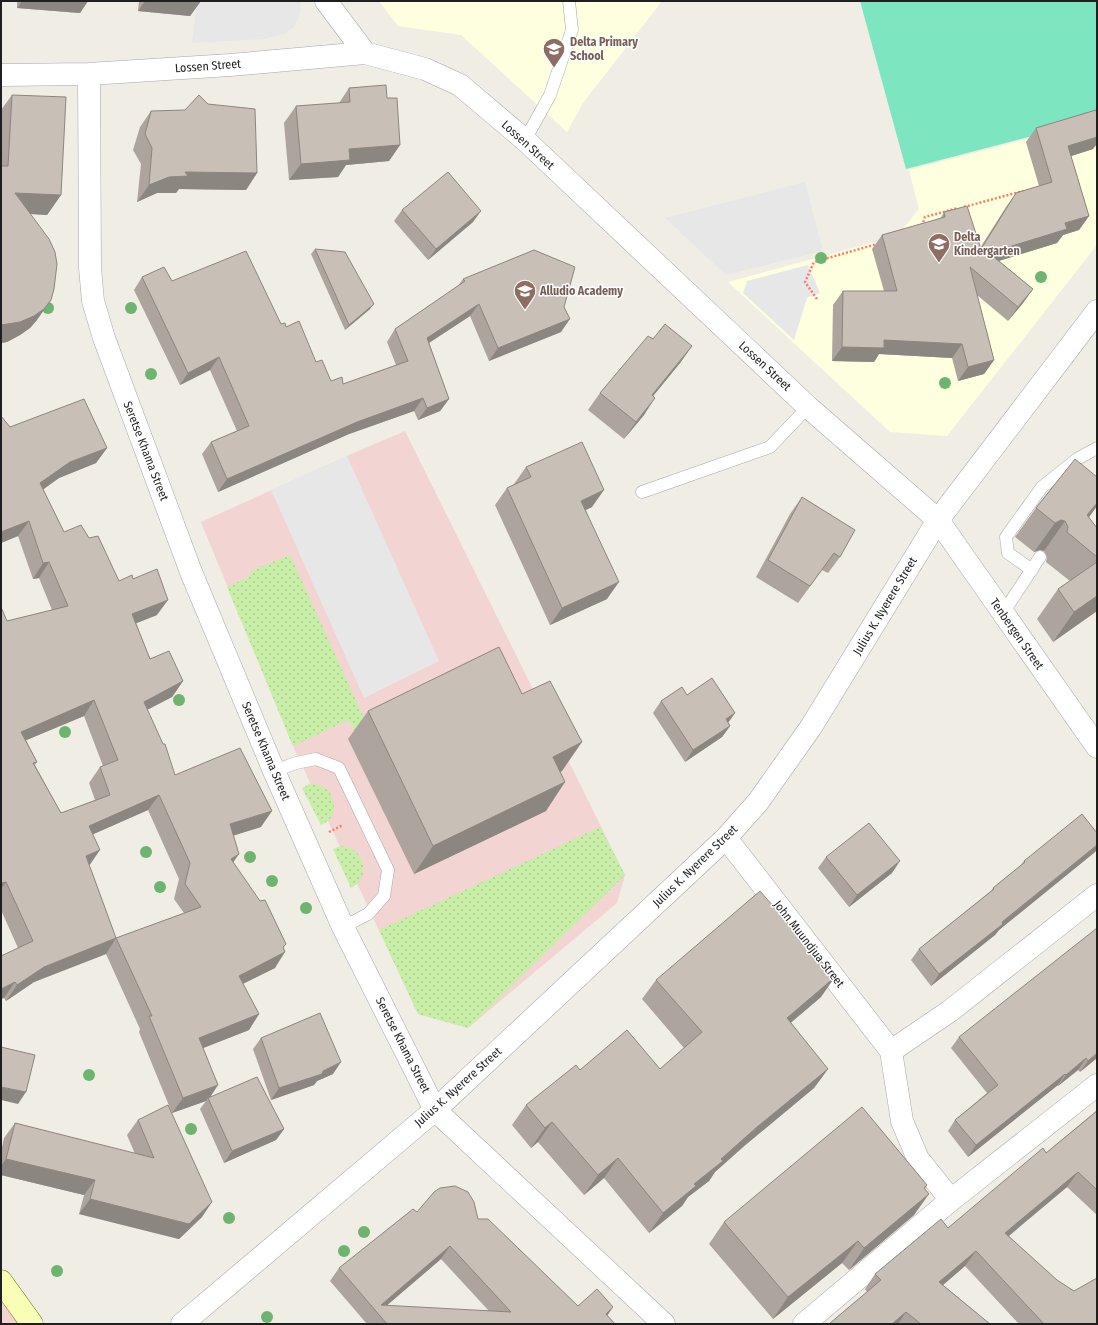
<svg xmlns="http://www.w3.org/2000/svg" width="1098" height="1325" font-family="'Fira Sans Condensed',sans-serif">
  <defs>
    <pattern id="grass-dots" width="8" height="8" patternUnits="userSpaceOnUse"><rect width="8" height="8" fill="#c8eea7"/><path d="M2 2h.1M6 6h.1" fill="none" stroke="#abcc8f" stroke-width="1.8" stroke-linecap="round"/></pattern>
  </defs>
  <rect width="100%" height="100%" fill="#f0ede4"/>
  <path fill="#f2d4d2" d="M405 431 625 875 617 903 468 1028 418 1014 293 746 201 522 347 456Z
    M1 1277 30 1324H1Z"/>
  <path fill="#feffde" d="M379 1H662L583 103 567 132 461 35 398 26Z
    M1097 121V245L947 436 890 432 728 282 897 236 919 209 909 170Z"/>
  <path fill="url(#grass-dots)" d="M290 555 367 725 355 731 348 720 293 746 227 587 249 577 251 571Z
    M311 783C315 784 320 785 323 787 334 793 338 810 329 820 327 822 323 824 321 825L302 788Z
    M600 827 625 875 468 1028 418 1014 379 930Z
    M341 846C345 847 350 848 353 850 364 856 367 873 358 883 356 885 353 887 351 888L333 849Z"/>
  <path fill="#7de5c0" d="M860 1H1097V119L906 169Z"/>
  <path fill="#e7e7e7" d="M197 1H300L301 5 299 17 294 27 285 34 264 39 192 43Z
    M805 182 823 251 726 275 665 218Z
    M808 265 820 293 807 298 794 340 743 293 747 281Z
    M347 456 439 661 364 698 271 490Z"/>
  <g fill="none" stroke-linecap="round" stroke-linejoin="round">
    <g stroke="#a6a6a6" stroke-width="13">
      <path id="service" d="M525 140 550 95 572 30 569 1
        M642 492 770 447 808 407
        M1032 570 1008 553 1006 537 1042 487 1077 459 1097 448
        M1003 613 1040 557
        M274 771 296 763 316 759 339 768 388 870 384 896 368 914 343 927"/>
    </g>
    <g stroke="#a6a6a6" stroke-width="23">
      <path id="minor" d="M326 1 365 53
        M89 74 90 268 93 301 104 338 191 572 274 771 343 927 435 1110 664 1324
        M1 75 89 74 230 65 365 53 425 69 460 85 525 140 808 407 938 520 1097 747
        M726 838 891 1051 902 1121 918 1159 951 1200 1097 1085
        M891 1051 950 1011 1097 895
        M804 1324 951 1200"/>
    </g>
    <g stroke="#a6a6a6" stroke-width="23">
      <path id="tertiary" d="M182 1324 435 1110 726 838 758 802 811 727 938 520 1097 311"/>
    </g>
    <g stroke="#6b7b00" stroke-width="23">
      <path id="secondary" d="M1 1281 32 1324"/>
    </g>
    <path stroke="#ff7a66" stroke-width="2.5" stroke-dasharray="2 2" stroke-linecap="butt" d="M964 207 1023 191
      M922 226 925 217 958 208
      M817 299 805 282 814 262 877 244
      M329 832 343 825"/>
    <use href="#service" stroke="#fff" stroke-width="12"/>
    <use href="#minor" stroke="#fff" stroke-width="22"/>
    <use href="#tertiary" stroke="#fff" stroke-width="22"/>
    <use href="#secondary" stroke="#f8feb5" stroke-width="22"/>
  </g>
  <g fill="#6eb470">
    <circle cx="821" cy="258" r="6"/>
    <circle cx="1041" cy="277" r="6"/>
    <circle cx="48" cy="308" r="6"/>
    <circle cx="131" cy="308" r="6"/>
    <circle cx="151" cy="374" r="6"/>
    <circle cx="945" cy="383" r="6"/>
    <circle cx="179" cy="700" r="6"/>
    <circle cx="65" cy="732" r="6"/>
    <circle cx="146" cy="852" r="6"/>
    <circle cx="250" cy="857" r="6"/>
    <circle cx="272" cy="881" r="6"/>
    <circle cx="160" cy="887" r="6"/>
    <circle cx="306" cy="908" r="6"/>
    <circle cx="89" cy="1075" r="6"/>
    <circle cx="191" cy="1129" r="6"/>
    <circle cx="229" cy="1218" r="6"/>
    <circle cx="364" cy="1232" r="6"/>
    <circle cx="344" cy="1251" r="6"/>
    <circle cx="57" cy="1271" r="6"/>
    <circle cx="267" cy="1317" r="6"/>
  </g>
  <path fill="#aca49d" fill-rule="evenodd" d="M17 1H88L80 13 17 8Z
    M139 1H201L190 16 138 11Z
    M349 88 387 98 400 145 389 161 346 165 338 177 289 180 284 123 296 106 339 103Z
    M12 95 61 195 47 215 30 214 37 320 30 328 20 335 7 342 1 343V110Z
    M151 111 257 173 246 190 179 189 176 193H157L137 202 141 164 133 150 140 127Z
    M1036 128 1093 149 1071 156 1089 216 1079 230 1063 235 1057 243 999 261 1033 289 1023 303 1008 321 977 295 994 360 984 374 958 381 952 358 879 354 874 362 832 361 833 305 843 291H884L872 249 882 235 940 219 944 212 980 248 1006 207 1016 193 1039 186 1026 142Z
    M402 210 473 222 428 260 394 221Z
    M315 249 370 309 345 330 311 254Z
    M142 277 172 281 281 324 286 327 316 362 331 381 343 384 396 365 387 342 395 329 457 287 463 279 564 307 561 332 489 361 470 316 429 343 449 399 440 411 418 420 414 411 349 434 218 492 202 454 211 442 237 431 210 370 180 385 134 290Z
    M653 339 692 346 680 363 653 396 644 415 624 439 588 410 600 393Z
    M1 416 10 427 107 448 96 463 59 478 43 489 64 532 89 538 119 581 133 579 157 615 136 623 150 659 183 681 172 697 147 710 175 775 261 827 234 835 233 863 286 944 283 948 275 968 243 984 259 1014 249 1030 203 1048 210 1097 284 1129 276 1140 224 1163 200 1109 206 1101 172 1113 139 1032 140 1029 106 954 34 982 6 1001 4 998 18 948 1 910V607L7 621 52 610 39 578 33 579 18 536 1 543ZM84 716 103 766 100 767 89 783 95 800 61 813 35 765 37 762 26 740ZM148 810 179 879 174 899 184 913 116 938 89 865 93 834Z
    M526 467 592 507 586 510 607 599 550 625 495 505 507 488 514 484Z
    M1097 477V506L1089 517 1097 528V611L1053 642 1037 619 1058 589 1070 581 1046 562 1047 557 1044 551 1040 550 1034 552 1015 537 1036 508Z
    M802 497 840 557 828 573 822 570 798 603 756 577 790 514Z
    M522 694 562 771 560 772 546 811 414 874 348 739 368 711Z
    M687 695 735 713 728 723 730 726 722 737 685 762 653 713 661 701Z
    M1097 833V849L1095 852 999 930 995 935 931 986 911 960 919 949 991 891 993 888 1021 865 1024 861Z
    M826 857 892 873 849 907 818 868Z
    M656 980 821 997 790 1023 828 1069 814 1088 743 1147 715 1172 709 1181 688 1197 682 1206 649 1233 604 1178 584 1195 538 1142 531 1148 512 1125 526 1105 580 1070 660 1069 684 1048 642 999Z
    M959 1037 1097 1058 1080 1072 1078 1070 1058 1086V1085L968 1157 948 1131 955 1120 987 1093 951 1048Z
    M261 1038 333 1074 317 1081 314 1085 271 1100 253 1049Z
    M1097 1109V1215L1067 1187 1009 1236 1097 1324H1019L965 1266 943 1285 990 1324H829L867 1292 865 1289 875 1274 948 1228 1046 1153 1095 1112Z
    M138 1120 202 1217 179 1239 79 1214 84 1195 1 1175V1152L4 1138 15 1123 135 1154 127 1135Z
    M927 1185 925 1189 914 1215 849 1270 842 1263 773 1319 709 1244 724 1222Z
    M417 1212 478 1219 578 1306 613 1307 607 1316 615 1324H367L330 1281 339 1268ZM441 1259 489 1311 386 1306Z"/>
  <path fill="#8c8680" d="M22 1H88L80 13 17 8Z
    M145 1H201L190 16 138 11Z
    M1097 137V144L1093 149 1059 160 1068 146Z
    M400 145 389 161 346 165 338 177 289 180 301 164 349 149Z
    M185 172 257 173 246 190 179 189 176 193H157L137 202 149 185 169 177Z
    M15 193 61 195 47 215 1 212Z
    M481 211 473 222 428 260 436 249Z
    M1089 216 1079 230 1063 235 1057 243 979 267 989 253 1065 223Z
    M1033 289 1023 303 1008 321 1018 307Z
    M51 300 37 320 30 328 20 335 7 342 1 343V325Z
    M374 304 370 309 345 330 349 325Z
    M479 304 470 316 418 350 427 338Z
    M570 319 561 332 489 361 498 348Z
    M884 340 962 344 952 358 879 354 874 362 832 361 842 347Z
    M692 346 680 363 640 412 652 395Z
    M219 357 210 370 180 385 188 373Z
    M994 360 984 374 958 381 968 367Z
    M423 398 414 411 349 434 218 492 227 479 357 422Z
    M655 398 644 415 624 439 636 422Z
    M449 399 440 411 418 420 427 408Z
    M107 448 96 463 59 478 30 499 40 483 70 462Z
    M604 490 592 507 570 517 581 501Z
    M1097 503V506L1089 517 1087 515Z
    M1061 520 1065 521 1044 551 1040 550 1034 552 1055 523Z
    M29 521 18 536 1 543V532Z
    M49 562 39 578 33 579 43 563Z
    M619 582 607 599 550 625 562 608Z
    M1097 596V611L1053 642 1074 612Z
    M168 600 157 615 122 629 132 614Z
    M183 681 172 697 133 717 144 702Z
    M94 700 84 716 10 747 21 732Z
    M735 713 727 724 726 719Z
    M730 726 722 737 685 762 693 750Z
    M582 742 562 771 533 785 553 757Z
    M565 782 546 811 414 874 433 846Z
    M159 795 148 810 78 841 89 826Z
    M272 811 261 827 220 840 230 824Z
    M1097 845V849L1095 852 999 930 995 935 931 986 939 974Z
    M100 850 89 866 86 856Z
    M239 854 228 870 231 859Z
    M900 861 892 873 849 907 857 895Z
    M6 882 1 889V883Z
    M116 938 106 954 34 982 6 1001 17 985 44 967Z
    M286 944 277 956 285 952 275 968 228 991 239 976Z
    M835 977 821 997 773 1038 787 1018Z
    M15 982 4 998 1 999V989Z
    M259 1014 249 1030 188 1054 199 1038Z
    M1097 1053V1058L1080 1072 1088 1061Z
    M1086 1058 1078 1070 1058 1086 1066 1075Z
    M341 1062 333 1074 317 1081 314 1085 271 1100 279 1088 323 1071Z
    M828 1069 814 1088 743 1147 715 1172 709 1181 688 1197 682 1206 649 1233 663 1213 694 1184 757 1127Z
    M1065 1074 1058 1085 968 1157 976 1145Z
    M218 1085 209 1099 208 1098 206 1101 172 1113 183 1098Z
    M1 1087 26 1092 18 1104 1 1100Z
    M552 1122 538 1142 531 1148 545 1128Z
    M284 1129 276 1140 224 1163 232 1151Z
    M618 1158 604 1178 584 1195 598 1175Z
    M6 1159 95 1180 84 1195 1 1175V1166Z
    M1078 1172 1067 1187 994 1248 1005 1233Z
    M929 1194 914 1215 849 1270 864 1248Z
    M90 1199 212 1202 202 1217 179 1239 79 1214Z
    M858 1241 842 1263 773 1319 788 1297Z
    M450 1246 441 1259 378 1313 381 1305Z
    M976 1251 965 1266 929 1297 939 1282Z
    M613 1307 604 1320 606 1314Z
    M906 1312 898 1324H892Z"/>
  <path fill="#c8bfb7" stroke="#8c8680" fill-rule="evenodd" d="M386 85 387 98H397L400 145 349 149 350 160 301 164 296 106 350 102 349 88Z
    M12 95 66 97 61 195 15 193 49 239 55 252 57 264 54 289 51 300 44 309 34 316 20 322 1 325V166H8Z
    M199 95 208 104 255 109 257 173 185 172 188 176 169 177 149 185 152 148 145 134 151 111 185 110Z
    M1096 110 1097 115V137L1068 146 1089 216 1065 223 1067 229 989 253 1033 289 1018 307 970 267 994 360 968 367 962 344 884 340V348L842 347 843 291H897L882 235 945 217 944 212 967 206 981 249 1016 193 1052 182 1036 128Z
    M448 172 481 211 436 249 402 210Z
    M315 249 345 252 374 304 349 325Z
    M534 250 575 267 564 307 570 319 498 348 479 304 427 338 449 399 427 408 423 398 357 422 227 479 211 442 249 426 219 357 188 373 142 277 164 267 172 281 246 251 281 324 285 323 286 327 299 321 316 362 322 360 331 381 342 377 343 384 408 361 395 329 465 281 463 279Z
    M665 324 692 346 652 395 655 398 636 422 600 393 648 336 653 339Z
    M84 399 107 448 70 462 40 483 64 532 81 525 89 538 98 536 119 581 132 575 133 579 157 569 168 600 132 614 150 659 169 651 183 681 144 702 163 744H165L175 775 240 748 272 811 230 824 239 854 231 859 260 901 265 900 286 944 283 947 285 952 239 976 259 1014 199 1038 218 1085 183 1098 149 1016H152L116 938 44 967 17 985 15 982 1 989V956L33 941 6 882 1 883V607L7 621 68 606 49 562 43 563 29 521 1 532V416L10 427ZM94 700 118 760 100 767 110 795 61 813 33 763 37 762 21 732ZM159 795 190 863 185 884 201 907 116 938 86 856 100 850 89 826Z
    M582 442 604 490 581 501 619 582 562 608 507 488 531 477 526 467Z
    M1075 459 1097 477V503L1087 515 1097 528V557L1067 532 1068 527 1065 521 1061 520 1055 523 1036 508Z
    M802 497 855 530 840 557 834 553 810 586 768 560Z
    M1097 562V596L1074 612 1058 589Z
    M499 647 522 694 550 681 582 742 553 757 565 782 433 846 368 711Z
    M712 678 735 713 726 719 730 726 693 750 661 701 682 687 687 695Z
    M1082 814 1097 833V845L1002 922 1003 924 939 974 919 949 994 889 993 888 1025 862 1024 861Z
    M869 823 900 861 857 895 826 857Z
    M760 891 835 977 787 1018 828 1069 757 1127 721 1159 723 1161 694 1184 696 1186 663 1213 618 1158 598 1175 552 1122 545 1128 526 1105 576 1065 580 1070 627 1030 660 1069 702 1032 656 980Z
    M1097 928V1053L1088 1061 1086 1058 1066 1075 1065 1074 976 1145 955 1120 998 1085 959 1037Z
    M320 1013 341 1062 323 1071 322 1074 279 1088 261 1038Z
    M1 1047 35 1055 26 1092 1 1087Z
    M257 1077 284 1129 232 1151 208 1098Z
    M168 1105 212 1202 189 1224 90 1199 95 1180 6 1159 15 1123 154 1158 138 1120Z
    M862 1107 927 1185 924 1188 929 1194 864 1248 858 1241 788 1297 724 1222Z
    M1097 1111V1190L1078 1172 1005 1233 1057 1280 1074 1291 1097 1278V1324H1044L976 1251 939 1282 990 1324H921L906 1312 892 1324H829L881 1280 875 1274 941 1219 948 1228 1043 1148 1046 1153Z
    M455 1186 468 1192 474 1202 478 1219H488L578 1306 597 1289 613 1307 606 1314 615 1324H387L339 1268 413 1209 417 1212 434 1192 440 1188ZM450 1246 511 1312 381 1305Z"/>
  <defs>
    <g id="school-pin" transform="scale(1.15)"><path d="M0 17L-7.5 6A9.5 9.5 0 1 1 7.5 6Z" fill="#8d6e63" stroke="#fff"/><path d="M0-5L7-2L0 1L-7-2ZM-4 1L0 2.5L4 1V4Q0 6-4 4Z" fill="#fff"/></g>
  </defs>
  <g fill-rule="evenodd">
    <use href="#school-pin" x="554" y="49"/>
    <use href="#school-pin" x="939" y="244"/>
    <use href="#school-pin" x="525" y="291"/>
  </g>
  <g text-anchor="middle" stroke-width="3" stroke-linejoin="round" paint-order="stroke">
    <g font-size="12" font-weight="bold" fill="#785e54" stroke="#fff" text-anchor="start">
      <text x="570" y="46">Delta Primary<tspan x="570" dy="14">School</tspan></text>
      <text x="954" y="241">Delta<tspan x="954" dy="14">Kindergarten</tspan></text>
      <text x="540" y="295">Alludio Academy</text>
    </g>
    <g font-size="12" fill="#1f1f1f" stroke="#fff">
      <text transform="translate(208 66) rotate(-4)" y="4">Lossen Street</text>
      <text transform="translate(528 145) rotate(42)" y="4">Lossen Street</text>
      <text transform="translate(765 366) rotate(43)" y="4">Lossen Street</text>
      <text transform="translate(146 451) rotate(69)" y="4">Seretse Khama Street</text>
      <text transform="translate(885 606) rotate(-59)" y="4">Julius K. Nyerere Street</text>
      <text transform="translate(1017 634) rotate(55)" y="4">Tenbergen Street</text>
      <text transform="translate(266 751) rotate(67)" y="4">Seretse Khama Street</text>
      <text transform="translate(695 866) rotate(-44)" y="4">Julius K. Nyerere Street</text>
      <text transform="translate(809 944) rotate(52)" y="4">John Muundjua Street</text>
      <text transform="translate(403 1045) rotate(63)" y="4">Seretse Khama Street</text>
      <text transform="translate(458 1087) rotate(-42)" y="4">Julius K. Nyerere Street</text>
    </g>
  </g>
  <rect width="1098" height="1325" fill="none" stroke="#1f1f1f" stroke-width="4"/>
</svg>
